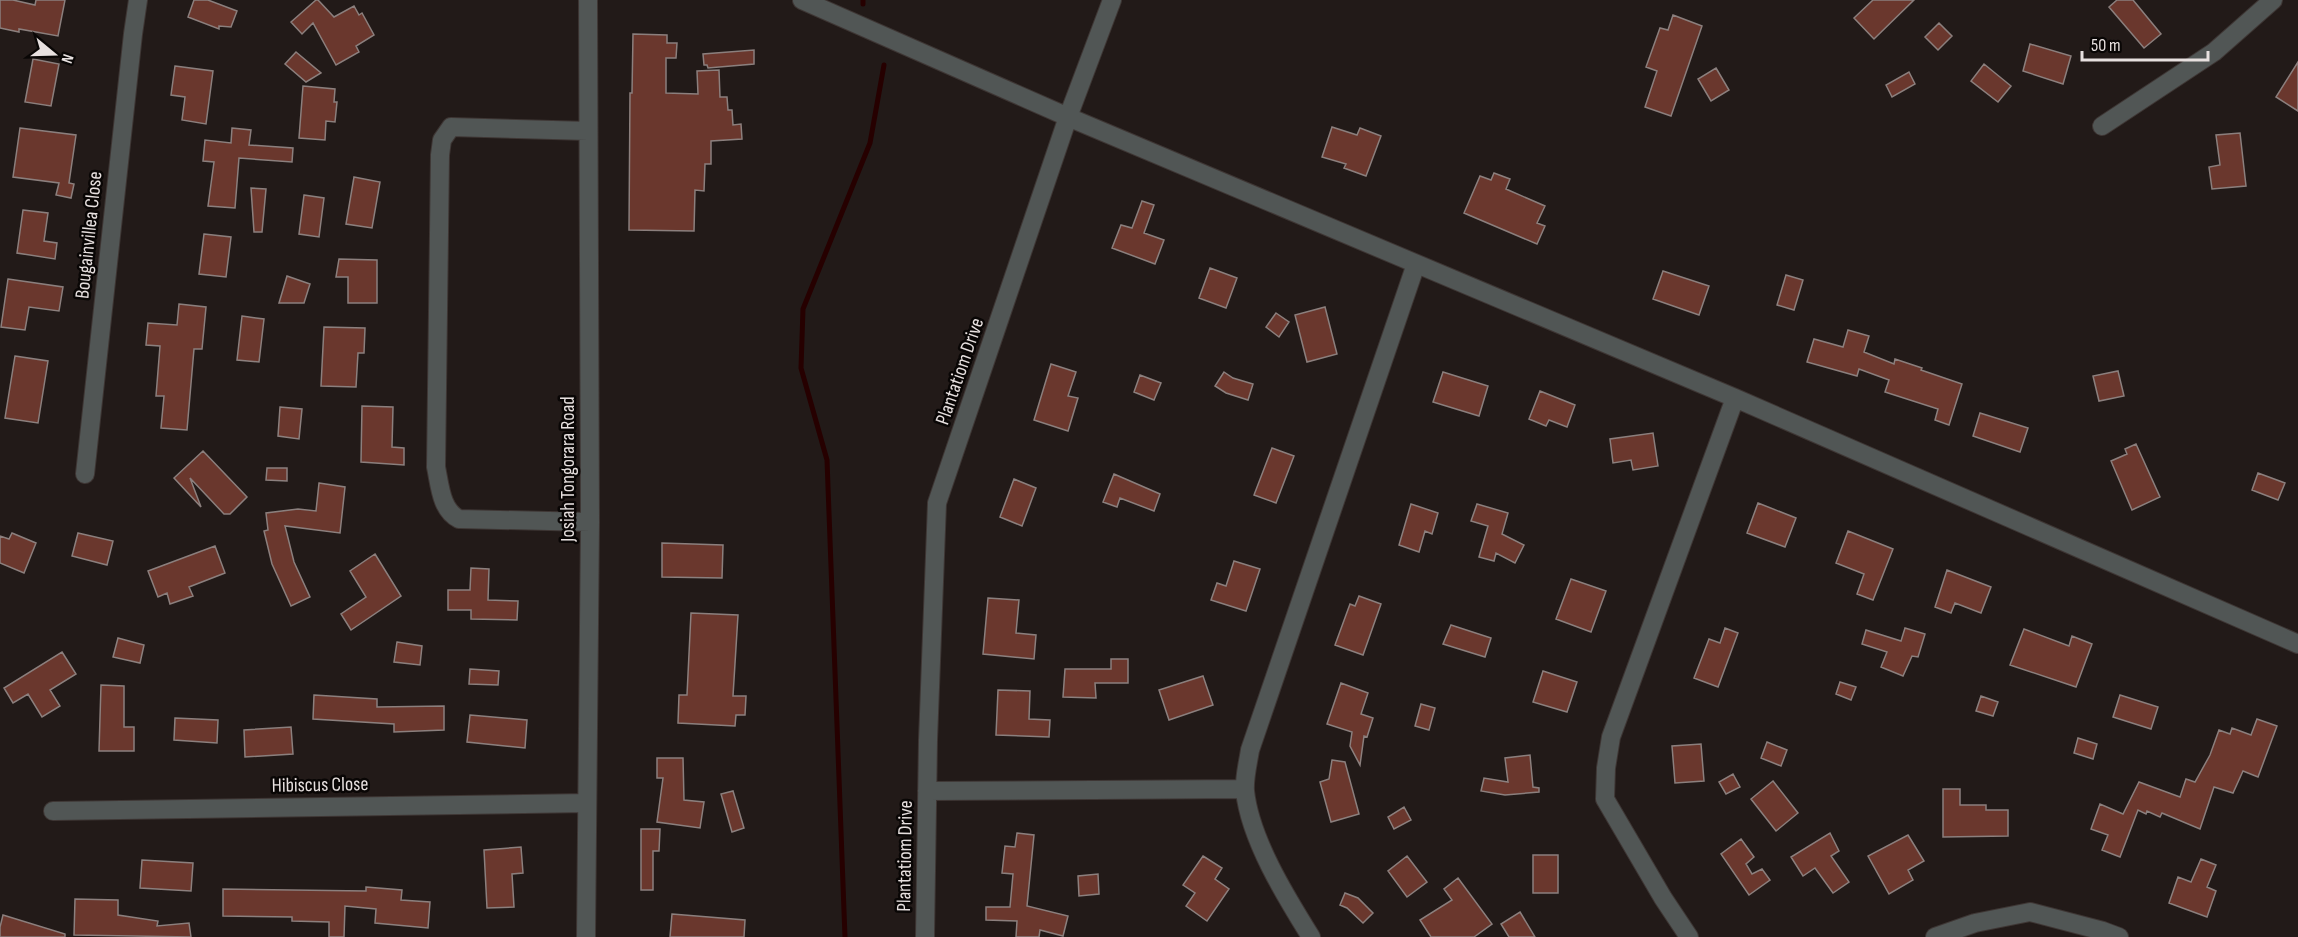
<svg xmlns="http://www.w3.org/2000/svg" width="2298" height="937" font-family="'Sofia Sans Condensed',sans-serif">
  <rect width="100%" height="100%" fill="#221a18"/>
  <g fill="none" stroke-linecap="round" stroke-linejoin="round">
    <path stroke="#260000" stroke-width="5" d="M863 4V0
      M845 937 827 460 801 368 803 309 870 143 884 65"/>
  </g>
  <path fill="#6a372d" stroke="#8b7f7d" stroke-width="1.5" d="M0 0H13L35 5 36 0H65L58 36 19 29V32L0 28Z
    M194 0H208L237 11 231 27 219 26V29L188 17Z
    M316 0H318L334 17 354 6 359 15 362 13 374 35 356 46 359 52 336 65 313 23 302 34 291 22Z
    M1873 0H1914L1874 39 1854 18Z
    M2117 0H2133L2161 34 2144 48 2109 7Z
    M1673 15 1702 26 1671 116 1645 107 1657 71 1646 67 1660 28 1668 30Z
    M1939 23 1952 36 1938 50 1925 37Z
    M633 34 667 35V43H677L676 58H666V93L698 94 697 71 719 70 720 97H727L728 110H732L733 125 741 124 742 139 711 141V164H705L704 191 695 190 694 231 629 230 630 93H632Z
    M2030 44 2071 56 2063 84 2023 71Z
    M754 50V64L708 68 707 65H704L703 54Z
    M296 52 321 73 306 82 285 64Z
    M33 59 59 64 51 106 25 102Z
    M2298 62V111L2276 97Z
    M1984 64 2011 86 1998 102 1971 81Z
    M175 66 213 71 206 124 182 120 185 97 171 95Z
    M1716 68 1729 90 1711 101 1698 79Z
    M1909 72 1915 84 1892 97 1886 85Z
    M303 86 335 89 334 102H337L335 122 326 121 325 140 299 138Z
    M1332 127 1357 135 1360 128 1381 136 1366 176 1344 168 1346 164 1322 157Z
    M20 128 76 135 69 183 74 184 71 198 56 195 59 183 13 177Z
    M232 128 251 130 249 145 293 148 292 162 239 158 235 208 208 206 214 162 203 161 205 140 231 143Z
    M2240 133 2246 186 2212 189 2209 167 2220 165 2216 135Z
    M1494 173 1510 179 1506 189 1545 206 1537 223 1545 226 1537 244 1464 213 1480 176 1491 180Z
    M354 177 380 182 372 228 346 224Z
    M251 188 266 189 262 232H254Z
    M304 195 324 198 319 237 299 234Z
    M1142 201 1154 205 1144 233 1164 240 1155 264 1112 248 1121 225 1132 228Z
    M23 210 48 213 44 241 57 243 55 259 17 253Z
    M204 234 231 237 226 277 199 274Z
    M339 259 377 260V303H348V277H336Z
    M1210 268 1237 278 1226 308 1199 298Z
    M1663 271 1709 286 1699 315 1653 299Z
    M1786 275 1803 280 1794 310 1777 305Z
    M287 276 310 284 304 303H279Z
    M8 279 63 287 59 311 29 307 25 330 1 327Z
    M179 304 206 307 202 349H194L187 430 161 428 164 396H156L160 346 146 345 148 323 177 325Z
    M1325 307 1337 354 1307 362 1295 315Z
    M1276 313 1289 322 1279 337 1266 327Z
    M242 316 264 319 259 362 237 360Z
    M324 327 365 328 364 353H358L356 387 321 386Z
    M1848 330 1869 336 1864 352 1894 364 1895 359 1922 368 1921 370 1962 384 1949 425 1935 420 1938 409 1885 392 1889 380 1859 369 1857 376 1807 362 1814 339 1843 347Z
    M15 356 48 361 38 423 5 418Z
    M1051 364 1076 372 1068 396 1078 398 1068 431 1034 420Z
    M2118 371 2124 396 2099 401 2093 376Z
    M1224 372 1233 378 1253 384 1248 400 1226 393 1215 386Z
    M1443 372 1488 386 1479 416 1433 402Z
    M1140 375 1161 383 1154 400 1134 392Z
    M1540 391 1575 405 1567 427 1549 420 1546 426 1529 419Z
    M362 406 393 407 392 447 404 448V465L361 462Z
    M280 407 302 409 299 439 278 436Z
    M1980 413 2028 428 2020 452 1973 436Z
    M1653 433 1658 466 1633 470 1631 460 1613 463 1610 439Z
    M2136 444 2160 497 2132 510 2111 461 2127 454 2125 449Z
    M1272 448 1294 456 1276 503 1254 495Z
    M203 451 247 497 230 514H224L190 478 201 507 174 478Z
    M267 468H287V481L266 480Z
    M2258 473 2285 483 2278 500 2252 490Z
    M1114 474 1160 494 1154 511 1120 498 1117 507 1103 502Z
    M1014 479 1036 488 1022 526 1000 517Z
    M319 483 345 487 340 533 285 526 294 562 310 597 291 606 272 564 264 531 268 530 266 513 298 509 316 511Z
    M1758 503 1796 518 1785 547 1747 533Z
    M1411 504 1438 513 1432 534 1425 531 1419 552 1399 545Z
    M1477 504 1508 513 1502 534 1524 545 1515 563 1496 553 1494 561 1479 557 1488 526 1471 521Z
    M1848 531 1893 549 1873 600 1857 594 1864 574 1836 563Z
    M12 533 36 543 24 573 0 563V536L9 539Z
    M78 533 113 541 107 565 72 556Z
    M662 543 723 545 722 578 662 577Z
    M215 546 225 573 189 587 193 596 170 604 167 593 158 597 148 571Z
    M375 554 401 596 351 630 341 614 366 597 350 571Z
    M1234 561 1260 569 1246 611 1211 600 1217 583 1226 586Z
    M471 568 489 569 488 600 518 601 517 620 471 619V610H448V590H470Z
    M1947 570 1991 587 1981 613 1955 603 1951 613 1935 607Z
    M1571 579 1606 591 1591 632 1556 619Z
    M1359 596 1381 604 1363 655 1335 645 1350 604 1355 606Z
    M988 598 1019 600 1016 633 1036 635 1034 659 983 654Z
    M691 613 738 615 733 696H746L745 715H736L735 726 678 723 679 695H687Z
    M1451 625 1491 638 1485 657 1443 644Z
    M1725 628 1738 633 1718 687 1694 678 1709 639 1720 643Z
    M1905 628 1925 634 1918 657 1912 656 1903 676 1881 667 1887 652 1862 644 1866 630 1901 641Z
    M2024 629 2069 646 2072 636 2092 644 2076 687 2010 665Z
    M118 638 144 645 140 663 113 657Z
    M397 642 422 646 420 665 394 662Z
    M62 652 76 674 50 690 60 706 42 717 28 694 13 703 4 688Z
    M1111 659H1128V683H1095L1096 698 1063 697 1065 669H1111Z
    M470 669 499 671 498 685 469 684Z
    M1543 671 1577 682 1567 712 1533 702Z
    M1203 676 1213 705 1169 720 1159 690Z
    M1840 682 1856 687 1851 700 1836 694Z
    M1341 683 1368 693 1361 714 1373 718 1367 737 1364 736 1360 765 1350 746 1352 732 1327 724Z
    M101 685 124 686V727H134V751H99Z
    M998 690 1030 691 1029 719 1050 720 1049 737 996 735Z
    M314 695 377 699V707L444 706V730L394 732V724L313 719Z
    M2120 695 2158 707 2151 729 2113 717Z
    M1981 696 1998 702 1993 716 1976 711Z
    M1421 704 1435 708 1429 730 1415 726Z
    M470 715 527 720 525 748 467 742Z
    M175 718 218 720 217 743 174 740Z
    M2257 719 2277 726 2258 777 2243 771 2233 793 2214 787 2200 829 2162 813 2160 817 2147 811 2146 814 2138 810 2120 857 2102 850 2108 835 2091 829 2100 804 2123 814 2139 782 2180 797 2186 779 2195 782 2210 755 2219 730 2230 734 2232 728 2251 735Z
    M291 727 293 754 245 757 244 730Z
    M2078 738 2097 744 2093 759 2074 753Z
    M1767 742 1787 750 1781 766 1761 758Z
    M1701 744 1704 781 1675 783 1672 746Z
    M1530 755 1533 787 1539 788V792L1505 795 1481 791 1484 778 1508 782 1505 758Z
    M657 758H683L684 800 704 802 700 828 657 822 663 778H657Z
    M1332 760 1345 762 1359 814 1331 822 1320 782 1329 779Z
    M1733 774 1740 787 1726 794 1719 782Z
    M1773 781 1798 813 1776 831 1751 799Z
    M1943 789H1960V805H1986V810H2008V836L1943 837Z
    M733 791 744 828 732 832 721 794Z
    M1404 807 1411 820 1394 829 1388 817Z
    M641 829H660L659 851H653V890H641Z
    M1017 833 1034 835 1027 906 1068 916 1063 936 1040 930 1039 937H1016L1017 921 986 920V907H1010L1013 874 1002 873 1005 846 1015 847Z
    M1830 833 1839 851 1831 856 1849 882 1833 893 1815 868 1803 876 1791 857Z
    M1908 835 1924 861 1908 870 1913 880 1889 894 1868 856Z
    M1741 839 1754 857 1746 864 1752 874 1762 869 1770 880 1749 895 1721 854Z
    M521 847 523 873 512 874 514 907 487 908 484 850Z
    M1533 855H1558V893H1533Z
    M1203 856 1222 868 1215 879 1229 889 1207 921 1186 906 1195 893 1183 885Z
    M1407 856 1427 882 1407 897 1388 871Z
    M2201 859 2216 865 2207 887 2216 891 2207 917 2169 903 2178 877 2191 882Z
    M142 860 193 863 191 891 140 888Z
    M1098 874 1099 894 1079 896 1078 876Z
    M1458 878 1492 924 1474 937H1431L1420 920 1452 900 1444 889Z
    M366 887 402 890 401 900 430 902 428 928 375 923 376 909 345 906 344 937H329V922L292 921V917L223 916V889L366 891Z
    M1345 893 1358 898 1373 913 1363 923 1347 908 1340 905Z
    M75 899 118 900V915L158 921 157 926 189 923 191 937 74 935Z
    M1520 912 1535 937H1509L1501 924Z
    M672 914 745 920 744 937H670Z
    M3 915 65 934V937H0V927Z"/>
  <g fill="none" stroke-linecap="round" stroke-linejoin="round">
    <g stroke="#3e3634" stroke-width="20">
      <path id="minor" d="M802 0 1068 117 1735 398 2298 644
        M2102 126 2214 52 2273 0
        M588 131 451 127 442 140 440 155 436 467C440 486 441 510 459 519L590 522
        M85 474 133 34 138 0
        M927 791 1245 789
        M53 811 587 803
        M586 937 590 522 588 0
        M925 937 928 740 937 503 1068 117 1112 0
        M1311 937C1286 897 1250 839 1245 791 1244 778 1248 763 1250 750L1416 264
        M1689 937 1663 898 1605 799 1606 768 1611 737 1735 398
        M1935 937 1975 923 2030 912 2103 931 2119 937"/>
    </g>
    <use href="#minor" stroke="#515655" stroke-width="18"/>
  </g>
  <g text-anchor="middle" stroke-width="5" stroke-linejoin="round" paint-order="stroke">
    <g font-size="20" fill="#e7e0df" stroke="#090605">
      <text transform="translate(88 235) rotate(-84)" y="7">Bougainvillea Close</text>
      <text transform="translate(959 371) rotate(-71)" y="7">Plantatiom Drive</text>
      <text transform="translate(567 469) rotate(-90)" y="7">Josiah Tongorara Road</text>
      <text transform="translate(320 784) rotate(-1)" y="7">Hibiscus Close</text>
      <text transform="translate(904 856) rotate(-89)" y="7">Plantatiom Drive</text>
    </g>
  </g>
  <g transform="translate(54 54) rotate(109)" stroke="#090605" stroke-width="4.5" paint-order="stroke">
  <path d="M0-4.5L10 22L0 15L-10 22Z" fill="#e7e0df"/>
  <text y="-9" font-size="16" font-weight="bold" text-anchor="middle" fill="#e7e0df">N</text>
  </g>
  <path d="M2082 51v9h126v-9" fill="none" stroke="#e7e0df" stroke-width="3"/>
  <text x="2091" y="51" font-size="18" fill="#e7e0df" stroke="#090605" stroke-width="4.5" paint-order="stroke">50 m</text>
</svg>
